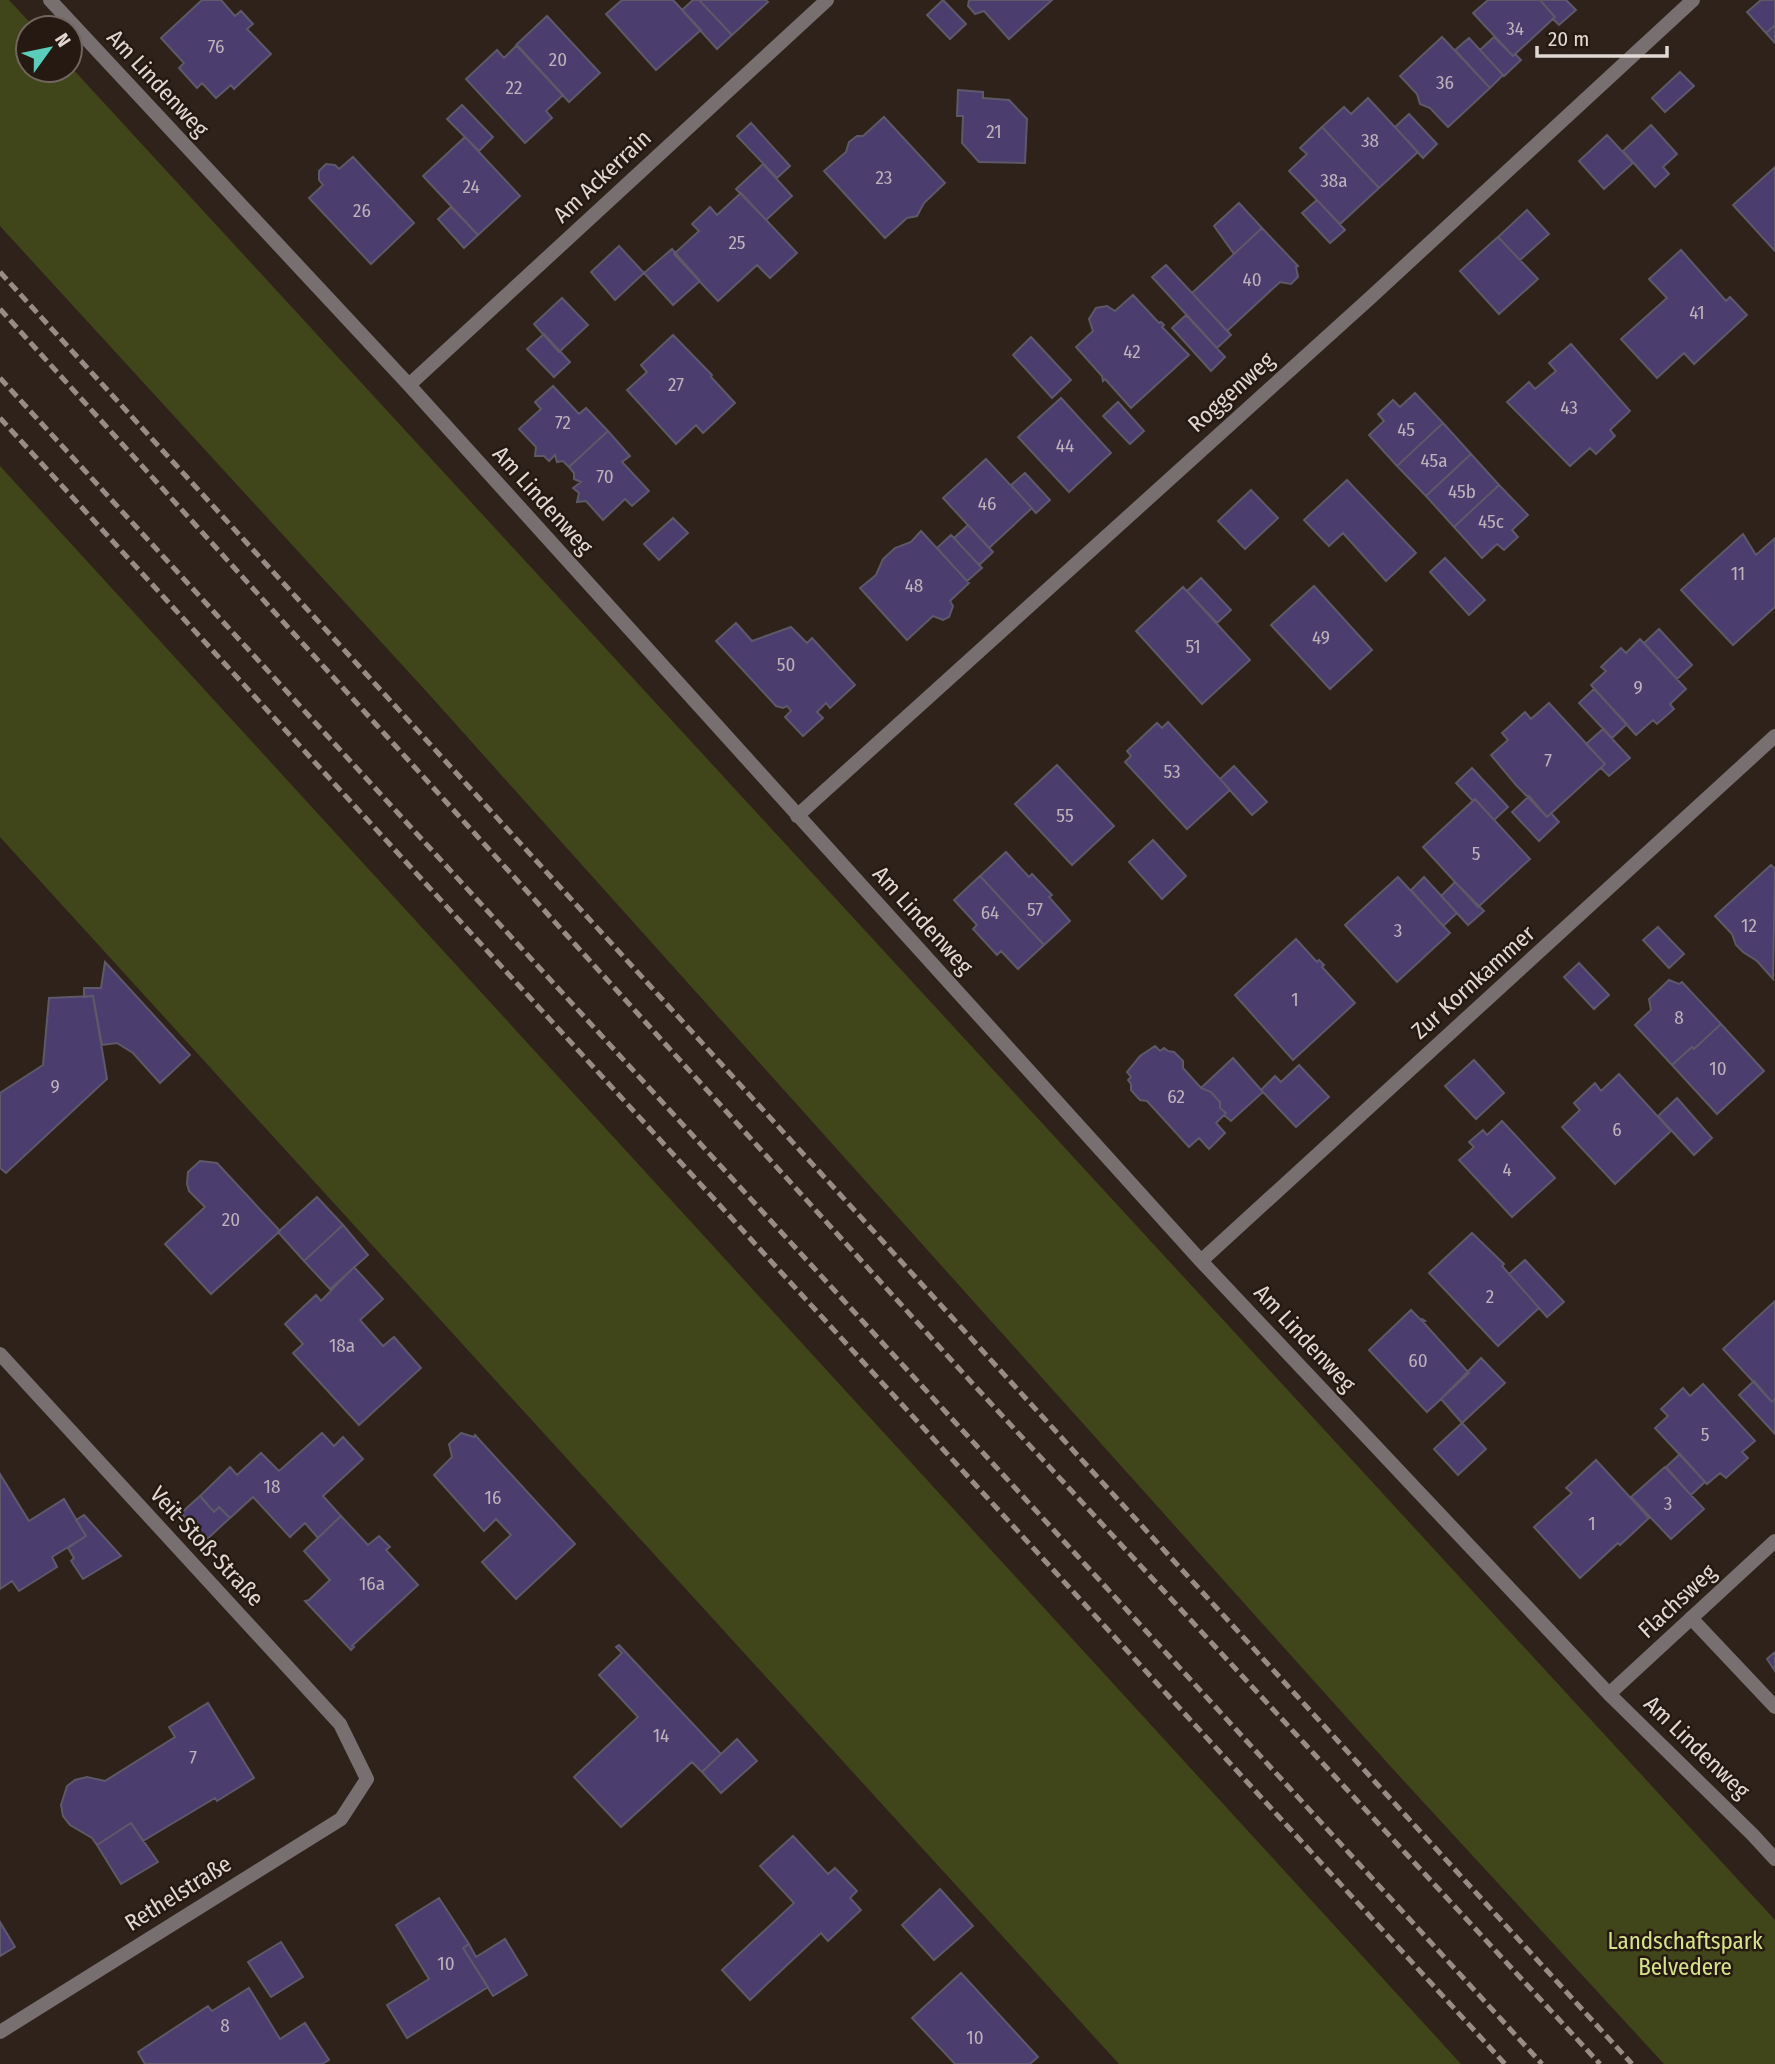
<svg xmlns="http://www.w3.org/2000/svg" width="1775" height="2064" font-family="'Fira Sans Condensed',sans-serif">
  <rect width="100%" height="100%" fill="#2f221a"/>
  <path fill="#40461a" d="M0 0H9L35 28H28V70H70V66L1775 1920V2064H1664L1392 1768 426 691 0 226Z
    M0 466 1461 2064H1119L0 837Z"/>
  <path fill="#4b3d6e" stroke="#5d5969" stroke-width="2" d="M202 0H221L235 16 241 11 253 24 247 29 271 54 234 89 231 85 216 98 202 83 197 88 179 68 184 63 161 38Z
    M622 0H673L701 30 656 70 606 14Z
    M693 0H699L732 35 717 49 682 10Z
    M699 0H766L768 2 732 35Z
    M943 0 966 24 950 39 927 15Z
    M969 0H1052L1009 39 984 11 975 14 968 6Z
    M1488 0H1540L1555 17 1513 56 1473 13Z
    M1540 0H1566L1576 10 1559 25 1553 19 1555 17Z
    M1761 0H1775V25L1766 33 1747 12Z
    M547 16 600 73 569 102 516 45Z
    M1775 25V43L1766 33Z
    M1442 37 1490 88 1448 127 1430 108 1420 104 1417 94 1400 76Z
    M1494 37 1513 56 1515 54 1521 60 1504 76 1480 50Z
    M1469 38 1503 75 1490 88 1455 50Z
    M517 45 563 95 546 111 552 118 525 143 466 79 497 50 504 58Z
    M1680 72 1694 86 1665 112 1652 98Z
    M958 90 983 92V98L1009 100 1027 119 1025 163 979 162 962 143 963 116H957Z
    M1368 98 1418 152 1379 188 1322 127 1344 107 1351 114Z
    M462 105 493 137 479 151 447 119Z
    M1409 114 1437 144 1423 158 1395 127Z
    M884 117 945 183 924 203 917 216 907 218 885 238 824 171 846 152 849 142 857 136H863Z
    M751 123 790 166 777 178 737 136Z
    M1651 125 1677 154 1663 167 1669 174 1655 187 1623 151Z
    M1322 127 1379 188 1340 224 1289 171 1307 154 1300 148Z
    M1607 135 1633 163 1604 189 1579 161Z
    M465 137 520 196 478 235 423 176Z
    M353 157 414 223 371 264 309 198 323 185 319 180V171L326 164 335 165 339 169Z
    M763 164 792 196 766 220 736 189Z
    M1775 167V251L1733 205Z
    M741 193 797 253 770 278 757 265 718 301 674 254 699 231 692 224 710 207 717 215Z
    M1317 200 1345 230 1330 243 1302 213Z
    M1239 203 1262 228 1234 254 1214 226Z
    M451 207 478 235 464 248 438 219Z
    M1527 210 1549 234 1520 260 1498 237Z
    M1262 228 1298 266 1296 267 1298 277 1291 284 1280 282 1227 331 1192 293Z
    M1498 237 1538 279 1499 314 1460 271Z
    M619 246 644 273 615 300 591 272Z
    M672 249 700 281 673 305 644 273Z
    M1681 250 1726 301 1730 297 1747 315 1694 364 1684 353 1657 378 1621 339 1667 298 1649 279Z
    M1166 265 1231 335 1217 348 1152 277Z
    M1133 295 1159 323 1161 322 1164 325 1162 327 1189 355 1131 408 1105 379 1103 381 1102 376 1076 347 1093 331 1089 319 1096 308 1107 306 1115 311Z
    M562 298 588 325 559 352 534 324Z
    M1186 315 1225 357 1211 371 1172 328Z
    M544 334 570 362 554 377 527 349Z
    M673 335 712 375 711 377 735 403 703 433 696 425 676 444 627 390 647 372 641 365Z
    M1031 337 1071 380 1052 398 1013 355Z
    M1571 344 1630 411 1610 430 1615 436 1596 454 1590 448 1570 466 1507 402 1529 382 1535 389 1556 371 1549 363Z
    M553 386 579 414 586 408 608 431 569 467 563 461 557 462 555 455 549 461 544 456H535L536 447 519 429 541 409 535 402Z
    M1415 393 1443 423 1397 466 1369 435 1384 421 1378 414 1393 400 1400 407Z
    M1061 398 1111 453 1069 492 1018 437Z
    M1118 402 1144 431 1130 444 1103 416Z
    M1443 423 1471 454 1426 496 1397 466Z
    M608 431 630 456 622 462 649 491 632 506 625 499 603 520 586 501 577 502 579 493 573 488 581 482 574 479V473L569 467Z
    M1471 454 1499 485 1454 527 1426 496Z
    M986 459 1032 508 989 548 943 498Z
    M1025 473 1050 500 1036 513 1011 485Z
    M1347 480 1416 553 1386 581 1343 533 1329 546 1304 520Z
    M1499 485 1528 515 1512 530 1518 537 1504 550 1497 544 1482 558 1454 527Z
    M1251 490 1278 518 1245 549 1218 521Z
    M673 518 688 533 659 560 644 544Z
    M968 525 993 552 979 565 954 538Z
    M921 531 969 583 950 601 953 606 949 617 943 620 933 616 907 640 860 588 876 575 883 559 895 548 911 542Z
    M1743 534 1756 555 1775 538V607L1733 645 1681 590Z
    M951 535 982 568 967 581 937 548Z
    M1445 558 1485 600 1469 615 1430 572Z
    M1201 578 1231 610 1217 623 1187 591Z
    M1314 586 1372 650 1330 689 1271 625Z
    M1183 587 1250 660 1202 704 1136 631Z
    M736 623 752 641 791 627 807 643 812 638 855 685 830 708 826 703 817 712 823 718 803 736 785 717 791 711 787 706 783 708 776 706 716 641Z
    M1659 629 1692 665 1677 679 1644 643Z
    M1640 639 1686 689 1670 704 1674 709 1657 724 1653 720 1636 735 1591 685 1606 671 1601 667 1621 648 1626 653Z
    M1594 689 1627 724 1612 738 1579 703Z
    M1549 703 1605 764 1547 817 1516 785 1491 755 1508 740 1502 733 1525 712 1531 719Z
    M1168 722 1230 790 1187 829 1125 762 1131 756 1127 751 1157 723 1162 728Z
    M1603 729 1630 758 1609 776 1601 768 1605 764 1586 744Z
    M1057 765 1114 826 1072 865 1015 804Z
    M1234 766 1267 802 1252 815 1220 779Z
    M1472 768 1508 807 1494 820 1475 799 1473 801 1456 783Z
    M1529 796 1547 817 1551 813 1559 822 1539 841 1512 812Z
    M1475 799 1530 859 1478 907 1423 847Z
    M1153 840 1186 876 1162 899 1129 862Z
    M1006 852 1029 877 1032 874 1052 895 1049 897 1070 921 1044 945 980 876Z
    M1771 865 1775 869 1773 979 1757 961 1743 952 1736 945 1732 934 1715 916Z
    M980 876 1044 945 1018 969 1001 951 997 955 973 929 977 925 954 900Z
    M1398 877 1450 933 1397 982 1345 925Z
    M1424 877 1457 913 1443 926 1411 890Z
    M1455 882 1484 911 1468 925 1441 896Z
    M1658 927 1684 954 1669 968 1643 940Z
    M1296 939 1317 962 1319 960 1324 965 1322 967 1355 1003 1293 1060 1235 995Z
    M105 962 190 1055 160 1083 133 1053 117 1043 102 1045 93 996 84 997V988H101Z
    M1579 963 1609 995 1594 1009 1564 977Z
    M1669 980 1679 984 1682 982 1721 1024 1694 1049 1692 1047 1672 1065 1635 1025 1651 1010 1649 999Z
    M93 996 107 1079 6 1173 0 1168V1093L43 1065 49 998Z
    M1721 1024 1764 1071 1717 1114 1672 1065 1692 1047 1694 1049Z
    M1155 1046 1160 1051 1164 1048 1168 1051 1174 1052 1183 1061V1068L1201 1088 1211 1092 1220 1102V1108L1226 1113 1216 1123 1225 1133 1209 1149 1199 1138 1189 1147 1147 1101 1140 1100 1131 1090V1084L1128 1080 1131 1077 1127 1072 1140 1056Z
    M1233 1058 1263 1092 1231 1121 1224 1115 1226 1113 1220 1108V1102L1211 1092 1201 1088Z
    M1474 1060 1504 1093 1476 1119 1445 1086Z
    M1299 1065 1329 1097 1296 1127 1261 1090 1275 1076 1281 1082Z
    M1619 1074 1671 1131 1615 1184 1562 1127 1580 1110 1574 1103 1595 1083 1601 1091Z
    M1677 1098 1712 1138 1694 1155 1658 1116Z
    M1502 1121 1555 1178 1512 1217 1459 1160 1474 1147 1469 1142 1483 1130 1487 1135Z
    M200 1161 217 1163 280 1231 211 1294 165 1244 205 1207 189 1191 187 1184 188 1172Z
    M317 1197 343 1225 304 1261 278 1232Z
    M343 1225 368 1255 330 1289 304 1261Z
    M1472 1233 1504 1264 1502 1266 1539 1308 1498 1346 1429 1273Z
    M1525 1260 1564 1302 1547 1317 1509 1274Z
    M354 1267 383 1299 360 1320 383 1346 394 1337 421 1368 359 1425 293 1353 303 1344 285 1324 316 1295 321 1301Z
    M1775 1301V1399L1772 1402 1723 1349Z
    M1411 1310 1421 1320 1422 1319 1425 1321 1423 1322 1469 1373 1427 1412 1369 1350Z
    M1481 1358 1505 1383 1462 1423 1441 1399Z
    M1754 1381 1772 1402 1775 1399V1434L1739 1395Z
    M1703 1384 1755 1441 1742 1452 1748 1458 1726 1478 1720 1473 1707 1484 1655 1428 1668 1416 1661 1409 1683 1388 1690 1396Z
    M1462 1423 1486 1449 1458 1475 1434 1449Z
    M322 1433 334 1446 343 1437 363 1459 323 1496 341 1516 318 1538 305 1523 290 1537 253 1497 230 1518 219 1507 214 1512 200 1496 230 1467 237 1475 261 1453 279 1471Z
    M461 1433 474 1437 475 1435 575 1544 516 1599 482 1562 511 1535 496 1519 484 1531 434 1475 452 1457 449 1444Z
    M1680 1454 1705 1482 1691 1495 1666 1467Z
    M1596 1460 1649 1518 1620 1545 1618 1543 1580 1578 1534 1527 1572 1493 1566 1488Z
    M1665 1467 1704 1509 1671 1539 1631 1497Z
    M0 1474 29 1521 64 1499 86 1536 52 1557 57 1567 19 1591 12 1581 0 1589Z
    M200 1496 214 1512 219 1507 230 1518 206 1540 181 1513Z
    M84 1515 121 1556 83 1579 71 1561 74 1558 68 1548 86 1536 76 1520Z
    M341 1516 368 1545 379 1536 390 1547 386 1550 418 1585 352 1646 354 1647 351 1650 305 1601 309 1600 330 1580 304 1551Z
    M619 1645 721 1754 702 1772 692 1762 621 1827 574 1777 638 1717 599 1675 622 1653 616 1647Z
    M1775 1652V1671L1767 1659Z
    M208 1703 254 1778 217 1801 215 1798 143 1841 131 1823 97 1845 92 1838 70 1825 63 1816 61 1805 67 1786 75 1780 87 1777 105 1781 175 1737 169 1727Z
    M737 1739 757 1761 721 1793 702 1772Z
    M131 1823 158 1862 121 1884 97 1845Z
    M793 1836 828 1874 835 1868 857 1891 850 1898 861 1910 828 1941 821 1933 750 2000 722 1970 794 1903 760 1866Z
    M940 1889 973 1926 934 1960 902 1925Z
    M439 1898 469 1944 463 1948 488 1987 407 2038 387 2005 429 1979 396 1925Z
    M0 1922 15 1947 0 1956Z
    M505 1939 527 1975 493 1996 463 1948 469 1944 476 1957Z
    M281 1942 303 1977 271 1997 248 1962Z
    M961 1973 1038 2057 1030 2064H955L912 2018Z
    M249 1988 280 2039 305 2023 329 2060 322 2064H145L138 2052 208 2006 212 2011Z"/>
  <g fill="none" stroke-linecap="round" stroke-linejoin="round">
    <path stroke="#786f70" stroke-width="14" d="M1691 1618 1775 1707"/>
    <path stroke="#786f70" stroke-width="14" d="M50 0 409 385 1201 1261 1609 1694 1753 1835 1775 1859
      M409 385 827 0
      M797 816 1370 298 1693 0
      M1201 1261 1775 736
      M0 1354 340 1724 367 1779 341 1819 0 2032
      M1609 1694 1775 1541"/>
    <path stroke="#978d86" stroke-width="5" stroke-dasharray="10 5" stroke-linecap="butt" d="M0 272 1632 2064
      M0 309 973 1384 1600 2064
      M0 378 1542 2064
      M0 418 1505 2064"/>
  </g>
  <g text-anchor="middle" stroke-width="5" stroke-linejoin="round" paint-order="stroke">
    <g font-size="19" fill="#bcb2ba">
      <text x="1515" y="35">34</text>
      <text x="216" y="53">76</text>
      <text x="558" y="66">20</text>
      <text x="1445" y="89">36</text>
      <text x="514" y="94">22</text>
      <text x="994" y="138">21</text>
      <text x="1370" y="147">38</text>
      <text x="884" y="184">23</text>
      <text x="1334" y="187">38a</text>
      <text x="471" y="193">24</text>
      <text x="362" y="217">26</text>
      <text x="737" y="249">25</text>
      <text x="1252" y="286">40</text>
      <text x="1697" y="319">41</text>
      <text x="1132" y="358">42</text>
      <text x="676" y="391">27</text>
      <text x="1569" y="414">43</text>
      <text x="563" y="429">72</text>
      <text x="1406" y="436">45</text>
      <text x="1065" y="452">44</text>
      <text x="1434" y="467">45a</text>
      <text x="605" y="483">70</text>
      <text x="1462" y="498">45b</text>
      <text x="987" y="510">46</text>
      <text x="1491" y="528">45c</text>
      <text x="1738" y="580">11</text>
      <text x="914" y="592">48</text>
      <text x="1321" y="644">49</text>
      <text x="1193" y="653">51</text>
      <text x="786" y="671">50</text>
      <text x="1638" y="694">9</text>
      <text x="1548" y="767">7</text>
      <text x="1172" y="778">53</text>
      <text x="1065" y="822">55</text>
      <text x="1476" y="860">5</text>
      <text x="1035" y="916">57</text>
      <text x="990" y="919">64</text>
      <text x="1749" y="932">12</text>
      <text x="1398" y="937">3</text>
      <text x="1295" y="1006">1</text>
      <text x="1679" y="1024">8</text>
      <text x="1718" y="1075">10</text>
      <text x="55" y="1093">9</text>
      <text x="1176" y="1103">62</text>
      <text x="1617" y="1136">6</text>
      <text x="1507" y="1176">4</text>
      <text x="231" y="1226">20</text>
      <text x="1490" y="1303">2</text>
      <text x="342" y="1352">18a</text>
      <text x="1418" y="1367">60</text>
      <text x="1705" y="1441">5</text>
      <text x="272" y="1493">18</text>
      <text x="493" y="1504">16</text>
      <text x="1668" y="1510">3</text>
      <text x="1592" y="1530">1</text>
      <text x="372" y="1590">16a</text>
      <text x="661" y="1742">14</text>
      <text x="193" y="1764">7</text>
      <text x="446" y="1970">10</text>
      <text x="225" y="2032">8</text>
      <text x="975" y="2044">10</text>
    </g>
    <g font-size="23" fill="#e2d9d4" stroke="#251911">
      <text transform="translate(158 83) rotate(47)" y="8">Am Lindenweg</text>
      <text transform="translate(602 176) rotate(-43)" y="8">Am Ackerrain</text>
      <text transform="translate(1231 392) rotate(-42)" y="8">Roggenweg</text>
      <text transform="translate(543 500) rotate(48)" y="8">Am Lindenweg</text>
      <text transform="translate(923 920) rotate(48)" y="8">Am Lindenweg</text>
      <text transform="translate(1473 982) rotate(-42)" y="8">Zur Kornkammer</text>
      <text transform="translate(1305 1338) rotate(47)" y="8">Am Lindenweg</text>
      <text transform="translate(207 1546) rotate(47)" y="8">Veit-Stoß-Straße</text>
      <text transform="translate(1677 1601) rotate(-43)" y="8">Flachsweg</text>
      <text transform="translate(1697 1747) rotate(44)" y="8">Am Lindenweg</text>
      <text transform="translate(178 1893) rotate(-32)" y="8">Rethelstraße</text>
    </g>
    <g font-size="23" fill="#d5e38c" stroke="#251911">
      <text x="1685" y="1949">Landschaftspark<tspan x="1685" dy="26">Belvedere</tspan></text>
    </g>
  </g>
  <g transform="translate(49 49) rotate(57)"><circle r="33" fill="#251911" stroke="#71665f" stroke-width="2"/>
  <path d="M0-5L12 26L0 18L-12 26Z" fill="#5bcebb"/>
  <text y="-10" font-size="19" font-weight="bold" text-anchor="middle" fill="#e2d9d4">N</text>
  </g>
  <path d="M1537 46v10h130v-10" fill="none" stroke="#e2d9d4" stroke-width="3.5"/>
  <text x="1548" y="46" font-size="21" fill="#e2d9d4" stroke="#251911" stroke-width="5" paint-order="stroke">20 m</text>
</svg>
